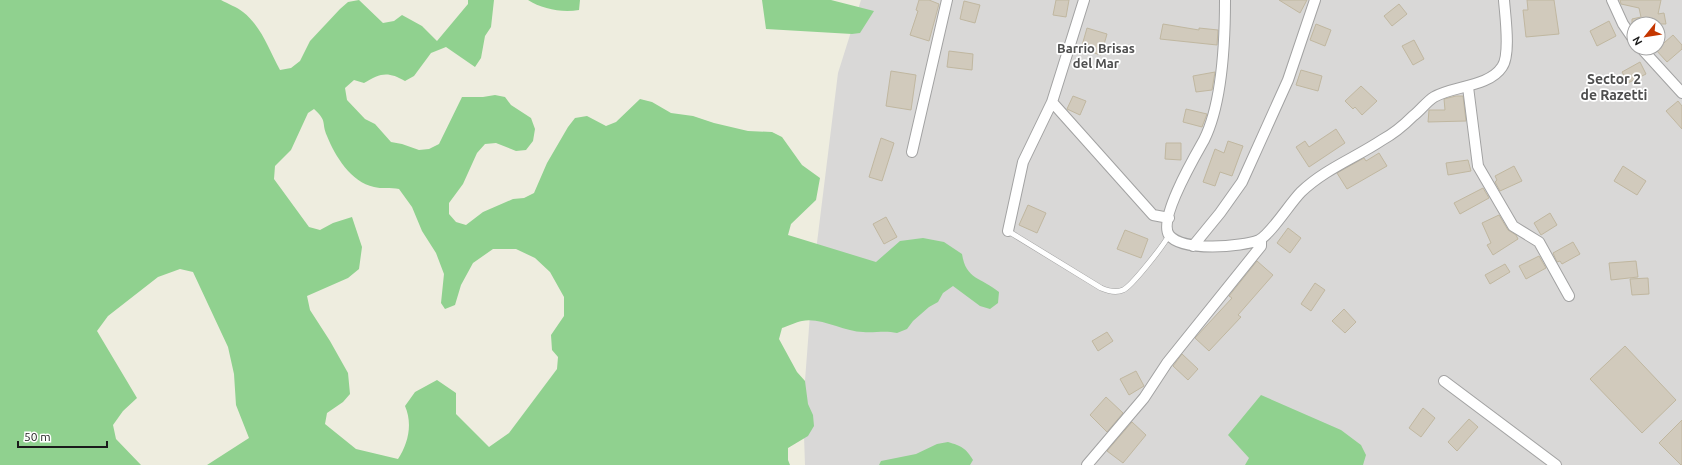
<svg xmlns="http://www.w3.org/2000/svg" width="1682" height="465" font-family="Ubuntu,sans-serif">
  <rect width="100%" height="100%" fill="#eeeddf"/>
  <path fill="#d9d8d7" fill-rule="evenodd" d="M861 0H1682V465H805L803 407 813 275 838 73ZM1634 24H1658V48H1634Z"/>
  <path fill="#90d18f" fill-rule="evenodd" d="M0 0H221C228 4 237 7 243 12 262 27 269 50 280 70L291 68 300 61 310 41 340 9 348 2 359 0 383 23 394 21 402 15 422 26 437 41 468 4V0H494L491 27 485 36 481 58 475 67 446 47 431 53 414 76 405 81C388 71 380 73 364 83L354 80 345 88 347 100 365 119 375 124 391 142 402 144 419 150 429 149 439 144 462 97H483L495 95 505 97 511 105 531 118 535 129 533 141 526 150 516 151 496 143 485 144 477 153 463 184 449 203V214L456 222 466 225 483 212 513 199 524 198 534 193 547 163 568 127 575 118 587 116 606 126 616 122 640 99 652 102 671 113 693 116 714 123 748 131 772 132 782 137 802 165 820 178 816 200 791 224 788 235 876 262 900 241 923 238 944 242 962 254C966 280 981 277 999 292L998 303 990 309 980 306 953 286 943 293 938 302 929 307 913 321 907 329 897 333C885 330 875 333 863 332 844 332 821 317 802 321 796 322 788 326 782 328L779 339 797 372 805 381 808 404 813 415 814 426 808 436 788 448V460L790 465H207L249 438 236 405 234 374 228 347 193 272 180 269 158 277 108 316 97 331 137 398 123 411 113 425 116 439 141 465H0ZM314 109C328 122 321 122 327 136 335 156 351 182 374 187 381 189 391 187 399 189L412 207 422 231 436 253 444 274 441 303 445 309 455 305 461 285 473 263 493 249H516L535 258 550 272 564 297V316L551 335 552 350 558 357 557 369 509 433 489 447 456 414V393L437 380 415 392 405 406C413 424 408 444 398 459L356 449 325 424 327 413 343 402 350 394 348 373 330 341 310 310 307 296 348 278 359 269 362 247 352 217 333 223 320 230 309 227 274 179 275 166 291 150 308 113Z
    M528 0H580L579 10C562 13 542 9 528 0Z
    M762 0H831L874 11 860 33 852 34 766 29Z
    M1261 395 1341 430 1361 445 1366 455 1363 465H1245L1249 458 1228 435Z
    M948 442C961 446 966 448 973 460L970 465H879L881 461 916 454 937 444Z"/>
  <path fill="#d1cabc" stroke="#c0b7a0" d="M919 0H929L939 4 929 41 910 35 918 11 916 10Z
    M1056 0H1069L1066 17 1053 15Z
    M1279 0H1307L1300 13Z
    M1527 0H1554L1559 34 1526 37 1523 10H1528Z
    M1620 0H1661L1658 14 1664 13 1666 24H1632V19L1641 17 1639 8 1621 4Z
    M964 1 980 5 975 23 960 19Z
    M1399 4 1407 14 1392 26 1384 16Z
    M1609 21 1616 36 1597 46 1590 31Z
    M1163 24 1199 30V28L1218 30 1217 45 1160 39Z
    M1316 24 1331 30 1325 46 1310 40Z
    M1087 28 1107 34 1101 55 1081 49Z
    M1673 35 1682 45V49L1667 62 1656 50Z
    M1414 40 1424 59 1413 65 1402 46Z
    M949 51 973 54 972 70 947 67Z
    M1640 62 1646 74 1628 83 1622 72Z
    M1301 70 1322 76 1318 91 1296 85Z
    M891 71 916 75 911 110 886 106Z
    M1215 72 1212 90 1196 92 1193 76Z
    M1361 86 1377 101 1362 115 1355 107 1353 109 1345 101Z
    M1073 96 1086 101 1080 115 1067 109Z
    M1456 96H1463L1466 121 1428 122 1429 110H1445L1444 99Z
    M1678 101 1682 106V129L1666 111Z
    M1186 109 1207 114 1202 127 1183 122Z
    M1336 129 1345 143 1309 167 1296 147 1305 141 1309 147Z
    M881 138 894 143 882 181 869 177Z
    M1228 141 1243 146 1232 176 1220 172 1215 186 1203 182 1215 149 1224 153Z
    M1166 143H1181V160L1165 159Z
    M1379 153 1387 166 1347 189 1337 173 1364 158 1366 161Z
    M1468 160 1471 171 1448 175 1446 163Z
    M1514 166 1522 181 1500 191 1495 182 1497 180 1495 176Z
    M1623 166 1646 181 1637 195 1614 181Z
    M1483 188 1489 198 1460 214 1454 203Z
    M1028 205 1046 213 1037 233 1019 225Z
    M1550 213 1557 225 1541 235 1534 223Z
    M1499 215 1508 230 1516 235 1518 239 1493 255 1487 245 1491 243 1482 223Z
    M886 217 897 237 884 244 873 224Z
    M1288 228 1301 238 1290 253 1277 243Z
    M1125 230 1148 239 1141 258 1117 249Z
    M1573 242 1580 254 1562 264 1560 261 1557 262 1553 253Z
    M1539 256 1546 268 1526 279 1519 266Z
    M1257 261 1273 275 1238 315 1241 317 1209 351 1195 338 1232 298 1229 296Z
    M1636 261 1638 277 1611 280 1609 263Z
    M1505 264 1510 272 1490 284 1485 275Z
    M1648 278 1649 294 1632 295 1630 279Z
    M1315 283 1325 290 1311 311 1301 304Z
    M1344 309 1356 322 1345 333 1332 321Z
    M1107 332 1113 341 1098 351 1092 341Z
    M1625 346 1676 400 1642 433 1590 379Z
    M1182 354 1198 369 1188 380 1173 366Z
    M1136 371 1144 386 1129 395 1120 379Z
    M1106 397 1123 413 1107 432 1090 415Z
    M1423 408 1435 418 1421 437 1409 428Z
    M1469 419 1478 427 1457 451 1448 442Z
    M1682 420V465H1681L1659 443Z
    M1132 422 1146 435 1123 463 1107 451Z"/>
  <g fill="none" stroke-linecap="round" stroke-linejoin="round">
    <g stroke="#a2a2a2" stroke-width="6">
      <path id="lane" d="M1008 231 1101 288C1108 291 1116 293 1123 290 1131 287 1164 245 1169 235"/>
    </g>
    <g stroke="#a2a2a2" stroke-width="12">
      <path id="street" d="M1225 0C1225 40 1222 104 1204 140 1195 156 1158 219 1169 235 1182 252 1242 247 1259 240 1271 234 1290 203 1301 192 1325 169 1355 158 1382 140 1393 134 1404 125 1413 116 1421 110 1426 102 1434 97 1452 86 1489 87 1502 67 1511 55 1505 15 1504 0
        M1612 0 1623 24 1634 40
        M1641 48 1682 93
        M1468 87 1478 166 1513 226 1539 242 1569 296
        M1052 102 1153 215 1169 218
        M912 152 947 0
        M1008 231 1023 162 1052 102 1084 0
        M1193 246 1220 213 1242 182 1288 80 1315 0
        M1444 381 1556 465
        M1087 465 1144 398 1167 363 1261 246V239"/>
    </g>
    <use href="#lane" stroke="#fff" stroke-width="5"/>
    <use href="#street" stroke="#fff" stroke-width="10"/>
  </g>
  <g text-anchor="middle" stroke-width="3.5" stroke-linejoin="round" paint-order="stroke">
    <g font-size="13" font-weight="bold" fill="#4e4e4e" stroke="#fff">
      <text x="1096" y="53">Barrio Brisas<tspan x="1096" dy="15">del Mar</tspan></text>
    </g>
    <g font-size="14" font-weight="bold" fill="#4e4e4e" stroke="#fff">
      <text x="1614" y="84">Sector 2<tspan x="1614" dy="16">de Razetti</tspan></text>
    </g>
  </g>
  <g transform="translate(1646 36) rotate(240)"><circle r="19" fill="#ffffff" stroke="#a4a4a4"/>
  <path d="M0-3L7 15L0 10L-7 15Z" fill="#c53600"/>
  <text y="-6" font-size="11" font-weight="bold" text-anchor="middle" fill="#1b1b1b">N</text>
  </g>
  <path d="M18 441v6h89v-6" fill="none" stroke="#1b1b1b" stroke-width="2"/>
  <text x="24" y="441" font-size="12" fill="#1b1b1b" stroke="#ffffff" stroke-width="3" paint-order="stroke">50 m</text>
</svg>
